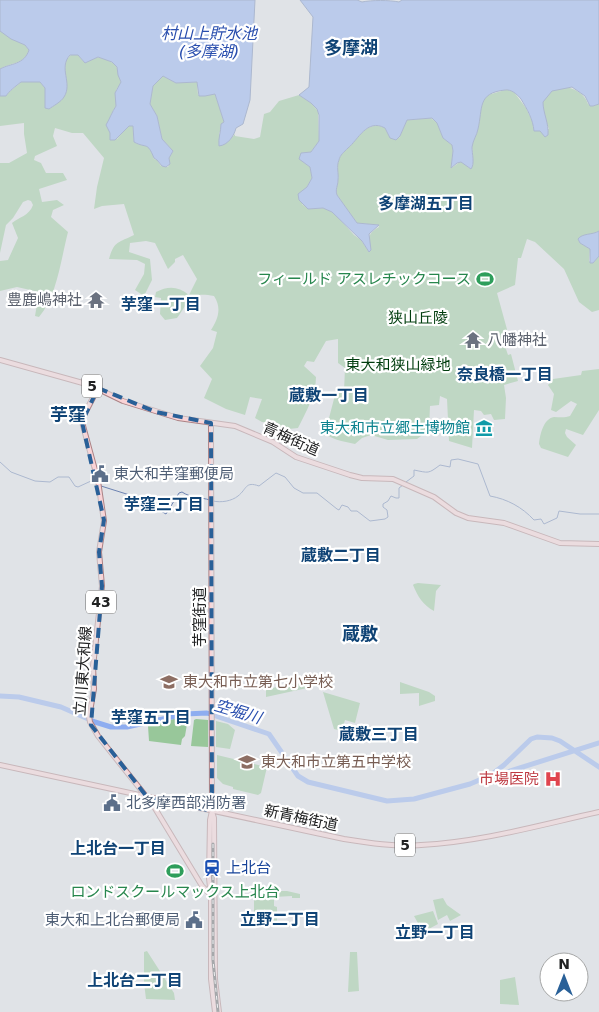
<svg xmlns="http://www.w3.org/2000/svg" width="599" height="1012" font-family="'DejaVu Sans','Noto Sans JP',sans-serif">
  <rect width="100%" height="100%" fill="#e0e3e7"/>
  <path fill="#98c79a" d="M0 31 25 45 29 50C24 65 11 62 0 69Z
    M71 55H78L83 61C89 62 90 59 96 58 102 56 111 62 116 65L121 83 116 90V106C110 115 108 122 110 133L117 139 129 125 133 126 134 142C140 144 149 144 152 151 153 154 153 157 154 159L157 160 161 166 168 167 170 163 169 158 173 151 162 139 157 116 150 104 153 86 163 76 176 83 197 82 198 95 215 94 224 122 219 134 228 142 235 134V136L254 139 260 137 264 114 270 112 279 101 299 95 311 103 318 111 319 141 311 152 302 153V161L310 167 312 178 305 190 302 204 308 209 323 208 329 210 337 216 354 235 361 240 369 252C373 239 363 236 379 227L378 225 357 223 337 195C335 189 338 185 338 180 339 174 336 166 339 160 340 155 344 152 348 148 358 139 367 119 385 128L389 136 399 138 407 120 431 118 437 123 443 138 452 145 453 151 451 168C460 164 459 157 469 168L473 164 472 144 478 128 480 109 483 100 488 95 508 89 514 92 526 108 533 123 534 130 549 129C546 121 541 111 543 102 548 80 582 84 588 104L593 106 599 104V231L594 234 580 237 578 239 580 243 590 249 589 261 593 263 599 256V310L592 312 579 302 564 269 535 242 527 239 521 258H518L515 285 497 293 511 344 505 346 508 355 511 354 518 381 504 385 506 398 505 419 494 420 491 414 484 415 481 411 474 410 472 448 449 441 447 399 440 396 439 405 430 406 429 430 417 439 388 440 371 435 362 438 355 444C343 441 330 440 321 430L329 418 335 395 344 391 345 368 338 363V339L326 341 314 362 307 361 304 366 316 377C316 395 306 412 298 428L289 429 287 437 277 440 278 423 262 422 255 418 262 399 250 397 245 415 226 409 204 398 212 379 200 366 213 348 217 332 211 330C218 319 222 308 214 296 190 291 190 300 177 318L165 320 160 314 161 298 155 297 156 292C168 286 178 286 189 295L197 279 183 255 175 259V262L168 269 155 243 146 241 130 243 129 252 150 259 152 280 144 296 135 290 144 274 145 264 137 260 109 259C114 241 118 243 134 235L124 204 102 206 94 209 97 187 104 158 83 133H72L55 128 53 136 57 146 35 156 34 160 41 163 46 173H63L67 180 39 189 42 202 57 200 64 205 53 210 51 217 68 232C61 259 57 296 39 317L35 316 39 292 17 287 0 291V261L8 260 18 238 12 223C19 217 29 216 33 205L31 201 28 200 23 202 13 218 6 225 0 253V163H9L27 153 24 134V123L0 126V96H6C10 90 16 87 21 82H40L45 88V102L49 109C54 105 61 102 64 96 73 83 56 66 71 55Z
    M599 369V410L583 435 566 429 565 433 567 437 576 445 568 457 541 448 539 444C540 435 543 419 554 417 559 417 565 418 570 416L577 404 571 401 556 412 551 410 554 394 548 385 553 379 581 375 582 371Z
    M418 583 441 585 436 591 434 611C423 605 418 597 413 585L414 584Z
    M311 681 312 687 266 697V689Z
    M400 682 429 692 435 696V701L419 706V693L400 694Z
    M323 692 360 703 355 723 345 720 342 731 334 729Z
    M181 717 188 718 185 736 182 739 181 745 149 741 148 726Z
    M196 719 208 720V747L191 746 194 720Z
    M216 721 228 724 235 730 230 749 216 747Z
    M217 755 267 767 261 793 258 795 233 789V787L223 784 217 778Z
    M254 891H287L300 894V898H292V896L274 897V906L277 907V922L254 923Z
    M443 898 447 905 461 915 450 921 447 915 438 920 433 900Z
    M433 911 438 924 423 932 414 916Z
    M147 951 174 993 175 1000 146 999 144 983V952Z
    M350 952H357L359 991 348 992Z
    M515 977 519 1005 500 1004V980Z"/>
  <path fill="#8eadf0" stroke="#6d83b2" d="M0 0H255L250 100 243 124 236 128C234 136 228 145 219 146 218 138 221 132 221 124L224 122 215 94 205 96H199L197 82 176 83 163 76 153 86 150 104 157 116 162 139 173 151 169 158 170 164 166 167 162 166 157 160 154 158C147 141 147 149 134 142L133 126H129L115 140H110V133L106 125C110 118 112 112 116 106L115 93 121 82 118 75 117 67 112 62 98 57 85 63 78 55H70C58 68 73 83 64 97 61 102 53 106 49 109L45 108V88L40 82H21C16 86 9 91 6 96H0V69C11 63 24 65 29 50L25 45 11 39 0 31Z
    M300 0H357L362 2C371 0 390 0 399 2L402 0H599V104L593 106H590L585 96 572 87 552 91 543 102C543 113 549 123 548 135L545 137 540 131H534C533 119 527 109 521 99 517 94 511 89 505 90 477 93 483 108 478 129 477 135 473 140 472 147 472 154 475 164 471 169L461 162 457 163 451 168 453 151 452 145 443 138 437 123 432 118 407 120 400 136 396 140 390 138 385 128C367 118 358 140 348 148 344 152 340 155 339 160 336 167 339 173 338 180 338 186 335 189 337 195L357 223 379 225 369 234 371 250 369 252 362 241 332 212 323 208 308 209 299 200 298 194 307 187 312 178 310 167 299 159 301 153 311 152 319 141V115L317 109 311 103 299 95 309 87 313 17Z
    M599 231V256L593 263H590V249L580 243 578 239C582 233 593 235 599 231Z"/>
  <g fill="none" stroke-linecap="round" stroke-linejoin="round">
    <path stroke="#6d83b2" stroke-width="1" d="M0 462 11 472 35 481 50 482 58 477H69L75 486 78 487 91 481 98 484
      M406 482 414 476V470C429 473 428 474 440 465L450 467 451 460 458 459 478 464 490 496C507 499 522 507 534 520L541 519 544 524 557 518 559 511 580 514H599
      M101 486 136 497 166 514 179 493 182 492C191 498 200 497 210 500
      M213 501C221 503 232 501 238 496 247 489 245 481 259 486L276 473 285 477 294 488 303 493H317L337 509 339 510 342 505 348 507 351 511H357L370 521 385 519 388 517 387 510 383 507V504L388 501 391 496 396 498H399V488L403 485"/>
    <path stroke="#8eadf0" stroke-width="5" d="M0 696 19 697 61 707 95 722 111 727H127L185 714 207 713 269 734 298 776 308 782 387 801 414 799 470 784 491 775 504 765 531 739 537 737 552 738 560 741 599 767
      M491 777 599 743"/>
    <g stroke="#ab8285" stroke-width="6">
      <path id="major" d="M0 360 90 385 123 401 178 418 235 426 273 442 296 457 350 475 362 478 393 479 434 497 456 513 468 518 504 523 560 543 599 544
        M98 388 84 415 82 422 98 481 104 521 99 552 102 586 93 666 94 689 89 717 90 722 98 736 153 805 202 886 211 895
        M211 423 212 811 210 820 209 878 211 897V979L215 1012
        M0 765 344 839C369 843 395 847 421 845 481 842 540 825 599 812
        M212 812 214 818 215 979 219 1012"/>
    </g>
    <use href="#major" stroke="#f9d3d6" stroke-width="4"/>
    <g stroke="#5f6062" stroke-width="3">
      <path id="rail" d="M213 844V960L218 1012"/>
    </g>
    <use href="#rail" stroke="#fff" stroke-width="1" stroke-dasharray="4" stroke-linecap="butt"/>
  </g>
  <path d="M0 0H599V1012H0ZM98 388 156 412 211 423 212 811 147 797 91 725 102 586 99 552 104 520 82 422Z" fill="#e0e3e7" fill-opacity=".55" fill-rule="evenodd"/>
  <path fill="none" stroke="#296098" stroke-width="4" stroke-dasharray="10 6" stroke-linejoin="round" d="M98 388 156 412 211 423 212 811 147 797 91 725 102 586 99 552 104 520 82 422Z"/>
  <defs>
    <g id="stadium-bare" transform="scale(1.35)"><path d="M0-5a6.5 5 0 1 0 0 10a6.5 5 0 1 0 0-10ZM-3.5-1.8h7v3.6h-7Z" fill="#2e9e5b" stroke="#fff" stroke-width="2.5" paint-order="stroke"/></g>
    <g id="temple-bare" transform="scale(1.35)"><path d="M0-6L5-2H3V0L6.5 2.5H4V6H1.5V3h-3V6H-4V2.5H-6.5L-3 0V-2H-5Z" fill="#6b7280" stroke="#fff" stroke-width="2.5" paint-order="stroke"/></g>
    <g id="museum-bare" transform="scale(1.35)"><path d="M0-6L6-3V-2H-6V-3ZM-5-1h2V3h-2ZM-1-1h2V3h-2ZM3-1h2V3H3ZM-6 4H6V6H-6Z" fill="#0f9aa8" stroke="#fff" stroke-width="2.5" paint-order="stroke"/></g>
    <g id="civic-bare" transform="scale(1.35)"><path d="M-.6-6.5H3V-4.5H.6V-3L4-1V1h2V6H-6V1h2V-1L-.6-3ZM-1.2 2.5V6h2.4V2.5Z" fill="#5c6f8a" stroke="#fff" stroke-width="2.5" paint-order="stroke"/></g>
    <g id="school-bare" transform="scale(1.35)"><path d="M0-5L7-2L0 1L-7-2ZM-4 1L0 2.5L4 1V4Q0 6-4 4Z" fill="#8d6e63" stroke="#fff" stroke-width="2.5" paint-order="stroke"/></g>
    <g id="hospital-bare" transform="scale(1.35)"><path d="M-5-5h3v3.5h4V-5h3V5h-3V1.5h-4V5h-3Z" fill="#e0444e" stroke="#fff" stroke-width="2.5" paint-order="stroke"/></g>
    <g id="station-bare" transform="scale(1.35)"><path d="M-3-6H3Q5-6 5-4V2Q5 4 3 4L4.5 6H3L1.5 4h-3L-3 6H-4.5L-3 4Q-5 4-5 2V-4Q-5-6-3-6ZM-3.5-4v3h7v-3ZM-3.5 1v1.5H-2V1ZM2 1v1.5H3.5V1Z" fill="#1a4fb4" stroke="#fff" stroke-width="2.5" paint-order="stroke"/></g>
  </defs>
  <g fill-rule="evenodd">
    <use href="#stadium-bare" x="485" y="279"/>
    <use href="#temple-bare" x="96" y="300"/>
    <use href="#temple-bare" x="473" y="340"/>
    <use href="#museum-bare" x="484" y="428"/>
    <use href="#civic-bare" x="100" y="474"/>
    <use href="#school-bare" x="169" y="682"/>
    <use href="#school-bare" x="247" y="762"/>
    <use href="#hospital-bare" x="553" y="779"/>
    <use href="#civic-bare" x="112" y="803"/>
    <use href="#station-bare" x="212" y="868"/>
    <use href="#stadium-bare" x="175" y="871"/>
    <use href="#civic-bare" x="194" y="920"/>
  </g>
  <g text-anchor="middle" stroke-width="4.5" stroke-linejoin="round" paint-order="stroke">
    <g fill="#fff" stroke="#646465" stroke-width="1">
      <rect x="82" y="374.5" width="20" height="23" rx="4"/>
      <rect x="86" y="590.5" width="30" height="23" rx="4"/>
      <rect x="395" y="833.5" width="20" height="23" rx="4"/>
    </g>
    <g font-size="14" font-weight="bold" fill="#212223">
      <text x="92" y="391">5</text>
      <text x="101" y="607">43</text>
      <text x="405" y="850">5</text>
    </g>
    <g font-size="15" fill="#27864d" stroke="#fff" text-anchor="end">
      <text x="471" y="284">フィールド アスレチックコース</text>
      <text x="175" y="897" text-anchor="middle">ロンドスクールマックス上北台</text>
    </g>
    <g font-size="15" fill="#5b616d" stroke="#fff" text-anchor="end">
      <text x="82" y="305">豊鹿嶋神社</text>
      <text x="487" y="345" text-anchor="start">八幡神社</text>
    </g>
    <g font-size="15" fill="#003d0e" stroke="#fff">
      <text x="418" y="323">狭山丘陵</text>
      <text x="398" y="370">東大和狭山緑地</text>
    </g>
    <g font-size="15" fill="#0d838f" stroke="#fff" text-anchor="end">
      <text x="470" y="433">東大和市立郷土博物館</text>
    </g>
    <g font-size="15" fill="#212223" stroke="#fff">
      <text transform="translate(291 439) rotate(24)" y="5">青梅街道</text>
      <text transform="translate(200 617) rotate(-90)" y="5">芋窪街道</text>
      <text transform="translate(83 671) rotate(-86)" y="5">立川東大和線</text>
      <text transform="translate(301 818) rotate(12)" y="5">新青梅街道</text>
    </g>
    <g font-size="15" fill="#4e5e75" stroke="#fff" text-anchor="start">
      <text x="114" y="479">東大和芋窪郵便局</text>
      <text x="126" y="808">北多摩西部消防署</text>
      <text x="180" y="925" text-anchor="end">東大和上北台郵便局</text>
    </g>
    <g font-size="15" fill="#785e54" stroke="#fff" text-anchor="start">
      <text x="183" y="687">東大和市立第七小学校</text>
      <text x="261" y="767">東大和市立第五中学校</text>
    </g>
    <g font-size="15" fill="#be3a42" stroke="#fff" text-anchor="end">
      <text x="539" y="784">市場医院</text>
    </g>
    <g font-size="15" fill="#164399" stroke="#fff" text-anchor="start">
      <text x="226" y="873">上北台</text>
    </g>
    <g font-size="16" font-style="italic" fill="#294eae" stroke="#fff">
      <text x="209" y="39">村山上貯水池<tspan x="209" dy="18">(多摩湖)</tspan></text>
      <text transform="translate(238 711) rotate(17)" y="6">空堀川</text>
    </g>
    <g font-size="16" font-weight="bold" fill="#0f4375" stroke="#fff">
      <text x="426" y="209">多摩湖五丁目</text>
      <text x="161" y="310">芋窪一丁目</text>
      <text x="505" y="380">奈良橋一丁目</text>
      <text x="329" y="401">蔵敷一丁目</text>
      <text x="164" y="510">芋窪三丁目</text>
      <text x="341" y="561">蔵敷二丁目</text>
      <text x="151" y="723">芋窪五丁目</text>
      <text x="379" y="740">蔵敷三丁目</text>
      <text x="118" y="854">上北台一丁目</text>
      <text x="280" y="925">立野二丁目</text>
      <text x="435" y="938">立野一丁目</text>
      <text x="135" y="986">上北台二丁目</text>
    </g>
    <g font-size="18" font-weight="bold" fill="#0f4375" stroke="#fff">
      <text x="351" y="54">多摩湖</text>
      <text x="68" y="421">芋窪</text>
      <text x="360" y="640">蔵敷</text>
    </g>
  </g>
  <g transform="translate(564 977)"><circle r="24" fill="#ffffff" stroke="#a6a7a7"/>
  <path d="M0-4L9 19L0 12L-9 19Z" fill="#296098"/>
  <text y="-8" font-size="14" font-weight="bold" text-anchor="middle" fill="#212223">N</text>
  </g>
</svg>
